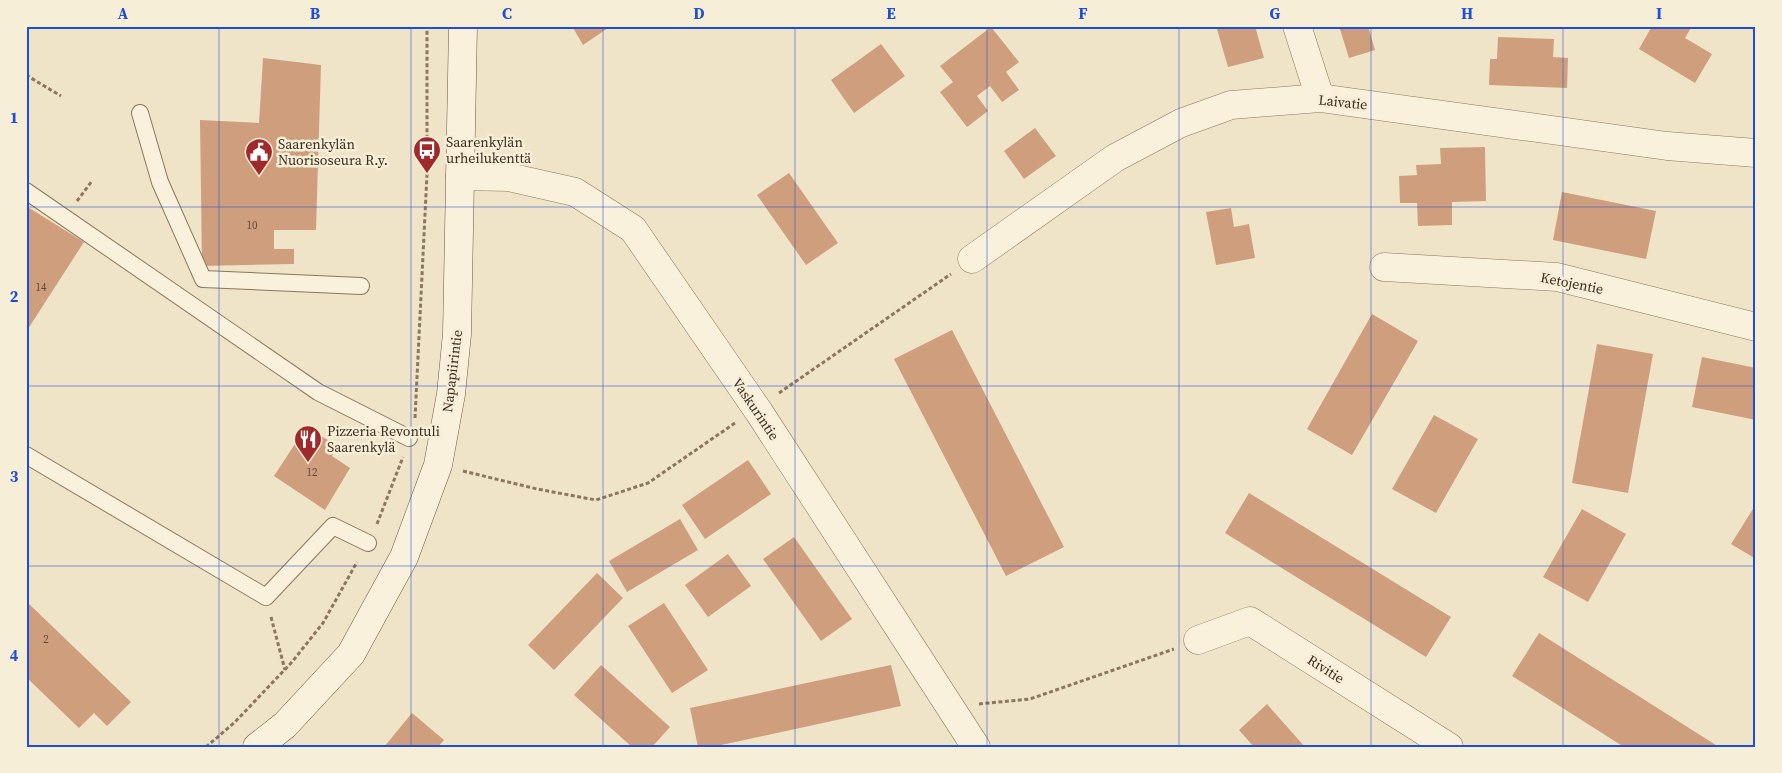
<svg xmlns="http://www.w3.org/2000/svg" width="1782" height="773" font-family="'Source Serif 4',serif">
  <rect width="100%" height="100%" fill="#f0e4c8"/>
  <path fill="#cf9f7d" d="M572 26H611L583 45Z
    M1216 26H1255L1264 58 1228 67Z
    M1339 26H1368L1375 50 1349 58Z
    M1652 26H1692L1685 38 1712 54 1695 83 1639 49Z
    M991 27 1019 62 1006 72 1019 90 1002 102 990 86 977 96 988 111 967 127 940 92 953 82 940 66Z
    M1498 37 1554 39 1553 57 1568 58 1567 88 1489 85 1490 59H1497Z
    M881 44 905 76 854 113 831 80Z
    M263 58 321 65 316 230H274V249H294V264L202 266 200 120 259 123Z
    M1035 128 1056 156 1024 179 1004 151Z
    M1485 147 1486 201 1452 202V225L1418 226 1417 203H1400L1399 176 1417 175 1416 165 1441 164 1440 148Z
    M789 173 838 243 806 265 757 195Z
    M1562 192 1656 211 1646 259 1553 240Z
    M26 206 84 242 26 332Z
    M1231 208 1234 227 1249 224 1255 258 1216 265 1206 212Z
    M1372 314 1418 341 1352 455 1307 429Z
    M952 330 1064 547 1006 576 894 359Z
    M1597 344 1653 354 1628 493 1572 483Z
    M1702 357 1756 368V420L1692 407Z
    M1434 415 1478 439 1436 513 1392 489Z
    M306 427 338 446 332 456 350 468 325 510 274 476Z
    M748 460 771 494 705 539 682 505Z
    M1249 493 1451 617 1426 657 1225 533Z
    M1756 504V559L1731 544Z
    M1582 509 1626 534 1588 602 1543 577Z
    M680 519 698 550 627 592 609 561Z
    M794 537 852 619 821 641 763 559Z
    M728 554 751 586 708 617 685 585Z
    M597 573 623 598 554 670 528 645Z
    M26 601 131 702 107 726 94 713 79 728 26 677Z
    M664 603 708 670 672 693 628 626Z
    M1539 633 1719 747H1624L1512 676Z
    M601 665 670 727 652 747H632L574 695Z
    M891 665 901 706 712 747H698L690 708Z
    M1267 704 1305 747H1254L1239 730Z
    M412 713 444 740 438 747H384Z"/>
  <g fill="none" stroke-linecap="round" stroke-linejoin="round">
    <g stroke="#8d765c" stroke-width="18">
      <path id="service" d="M140 113 160 182 203 279 361 286
        M26 191 318 392 409 438
        M26 455 266 597 333 526 368 543"/>
    </g>
    <g stroke="#8d765c" stroke-width="29">
      <path id="minor" d="M1297 26 1320 98
        M460 176 508 177 575 192 633 229 759 412 976 747
        M972 259 1115 158 1181 123 1231 105 1320 98 1667 146 1756 153
        M1384 267 1557 277 1756 327
        M1198 640 1250 621 1449 747"/>
    </g>
    <g stroke="#6f573f" stroke-width="29">
      <path id="secondary" d="M257 747 285 725 351 654 404 557 438 465 451 394 457 334 463 26"/>
    </g>
    <path stroke="#8d765c" stroke-width="3" stroke-dasharray="4 2.5" stroke-linecap="butt" d="M26 75 61 96
      M77 201 92 181
      M779 393 951 274
      M415 418 427 174V26
      M463 471 537 489 596 500 648 483 735 423
      M377 524 403 457
      M271 617 285 670
      M979 704 1030 699 1174 649
      M206 747 235 722 292 662 323 623 357 562"/>
    <use href="#service" stroke="#faf1dc" stroke-width="16"/>
    <use href="#minor" stroke="#faf1dc" stroke-width="28"/>
    <use href="#secondary" stroke="#faf1dc" stroke-width="28"/>
  </g>
  <path fill="none" stroke="#1d4ed8" stroke-width="1" stroke-opacity="0.55" d="M219 26V747M411 26V747M603 26V747M795 26V747M987 26V747M1179 26V747M1371 26V747M1563 26V747M26 207H1756M26 386H1756M26 566H1756"/>
  <defs>
    <g id="bus-pin" transform="scale(1.4375)"><path d="M0 17L-7.5 6A9.5 9.5 0 1 1 7.5 6Z" fill="#9e2a2b" stroke="#f7eed8"/><path d="M-5-6H5V4H4V6H2V4H-2V6H-4V4H-5ZM-3.5-4V0h7V-4ZM-3.5 1.2v1.5H-2V1.2ZM2 1.2v1.5H3.5V1.2Z" fill="#fff"/></g>
    <g id="civic-pin" transform="scale(1.4375)"><path d="M0 17L-7.5 6A9.5 9.5 0 1 1 7.5 6Z" fill="#9e2a2b" stroke="#f7eed8"/><path d="M-.6-6.5H3V-4.5H.6V-3L4-1V1h2V6H-6V1h2V-1L-.6-3ZM-1.2 2.5V6h2.4V2.5Z" fill="#fff"/></g>
    <g id="restaurant-pin" transform="scale(1.4375)"><path d="M0 17L-7.5 6A9.5 9.5 0 1 1 7.5 6Z" fill="#9e2a2b" stroke="#f7eed8"/><path d="M-5-6h1v4h1v-4h1v4h1v-4h1v5L-1.5 .5V6h-2V.5L-5-1ZM5-6V6H3V1.5H1.5Q1.5-4 5-6Z" fill="#fff"/></g>
  </defs>
  <g fill-rule="evenodd">
    <use href="#bus-pin" x="427" y="150"/>
    <use href="#civic-pin" x="259" y="152"/>
    <use href="#restaurant-pin" x="308" y="439"/>
  </g>
  <g text-anchor="middle" stroke-width="5" stroke-linejoin="round" paint-order="stroke">
    <g font-size="11" fill="#624a37">
      <text x="252" y="229">10</text>
      <text x="41" y="291">14</text>
      <text x="312" y="476">12</text>
      <text x="46" y="643">2</text>
    </g>
    <g font-size="14" fill="#3d2e20" stroke="#f7eed8">
      <text transform="translate(1343 102) rotate(6)" y="5">Laivatie</text>
      <text transform="translate(1572 283) rotate(11)" y="5">Ketojentie</text>
      <text transform="translate(452 371) rotate(-83)" y="5">Napapiirintie</text>
      <text transform="translate(756 409) rotate(56)" y="5">Vaskurintie</text>
      <text transform="translate(1326 669) rotate(32)" y="5">Rivitie</text>
    </g>
    <g font-size="14" fill="#3d2e20" stroke="#f7eed8" text-anchor="start">
      <text x="446" y="147">Saarenkylän<tspan x="446" dy="16">urheilukenttä</tspan></text>
      <text x="278" y="149">Saarenkylän<tspan x="278" dy="16">Nuorisoseura R.y.</tspan></text>
      <text x="327" y="436">Pizzeria Revontuli<tspan x="327" dy="16">Saarenkylä</tspan></text>
    </g>
  </g>
  <rect width="1782" height="773" fill="none" stroke="#f7eed8" stroke-width="55"/>
  <rect x="28" y="28" width="1726" height="718" fill="none" stroke="#1d4ed8" stroke-width="2"/>
  <g font-size="16" text-anchor="middle" font-weight="bold" fill="#1d4ed8">
    <text x="123" y="19">A</text>
    <text x="315" y="19">B</text>
    <text x="507" y="19">C</text>
    <text x="699" y="19">D</text>
    <text x="891" y="19">E</text>
    <text x="1083" y="19">F</text>
    <text x="1275" y="19">G</text>
    <text x="1467" y="19">H</text>
    <text x="1659" y="19">I</text>
    <text x="14" y="123">1</text>
    <text x="14" y="302">2</text>
    <text x="14" y="482">3</text>
    <text x="14" y="661">4</text>
  </g>
</svg>
